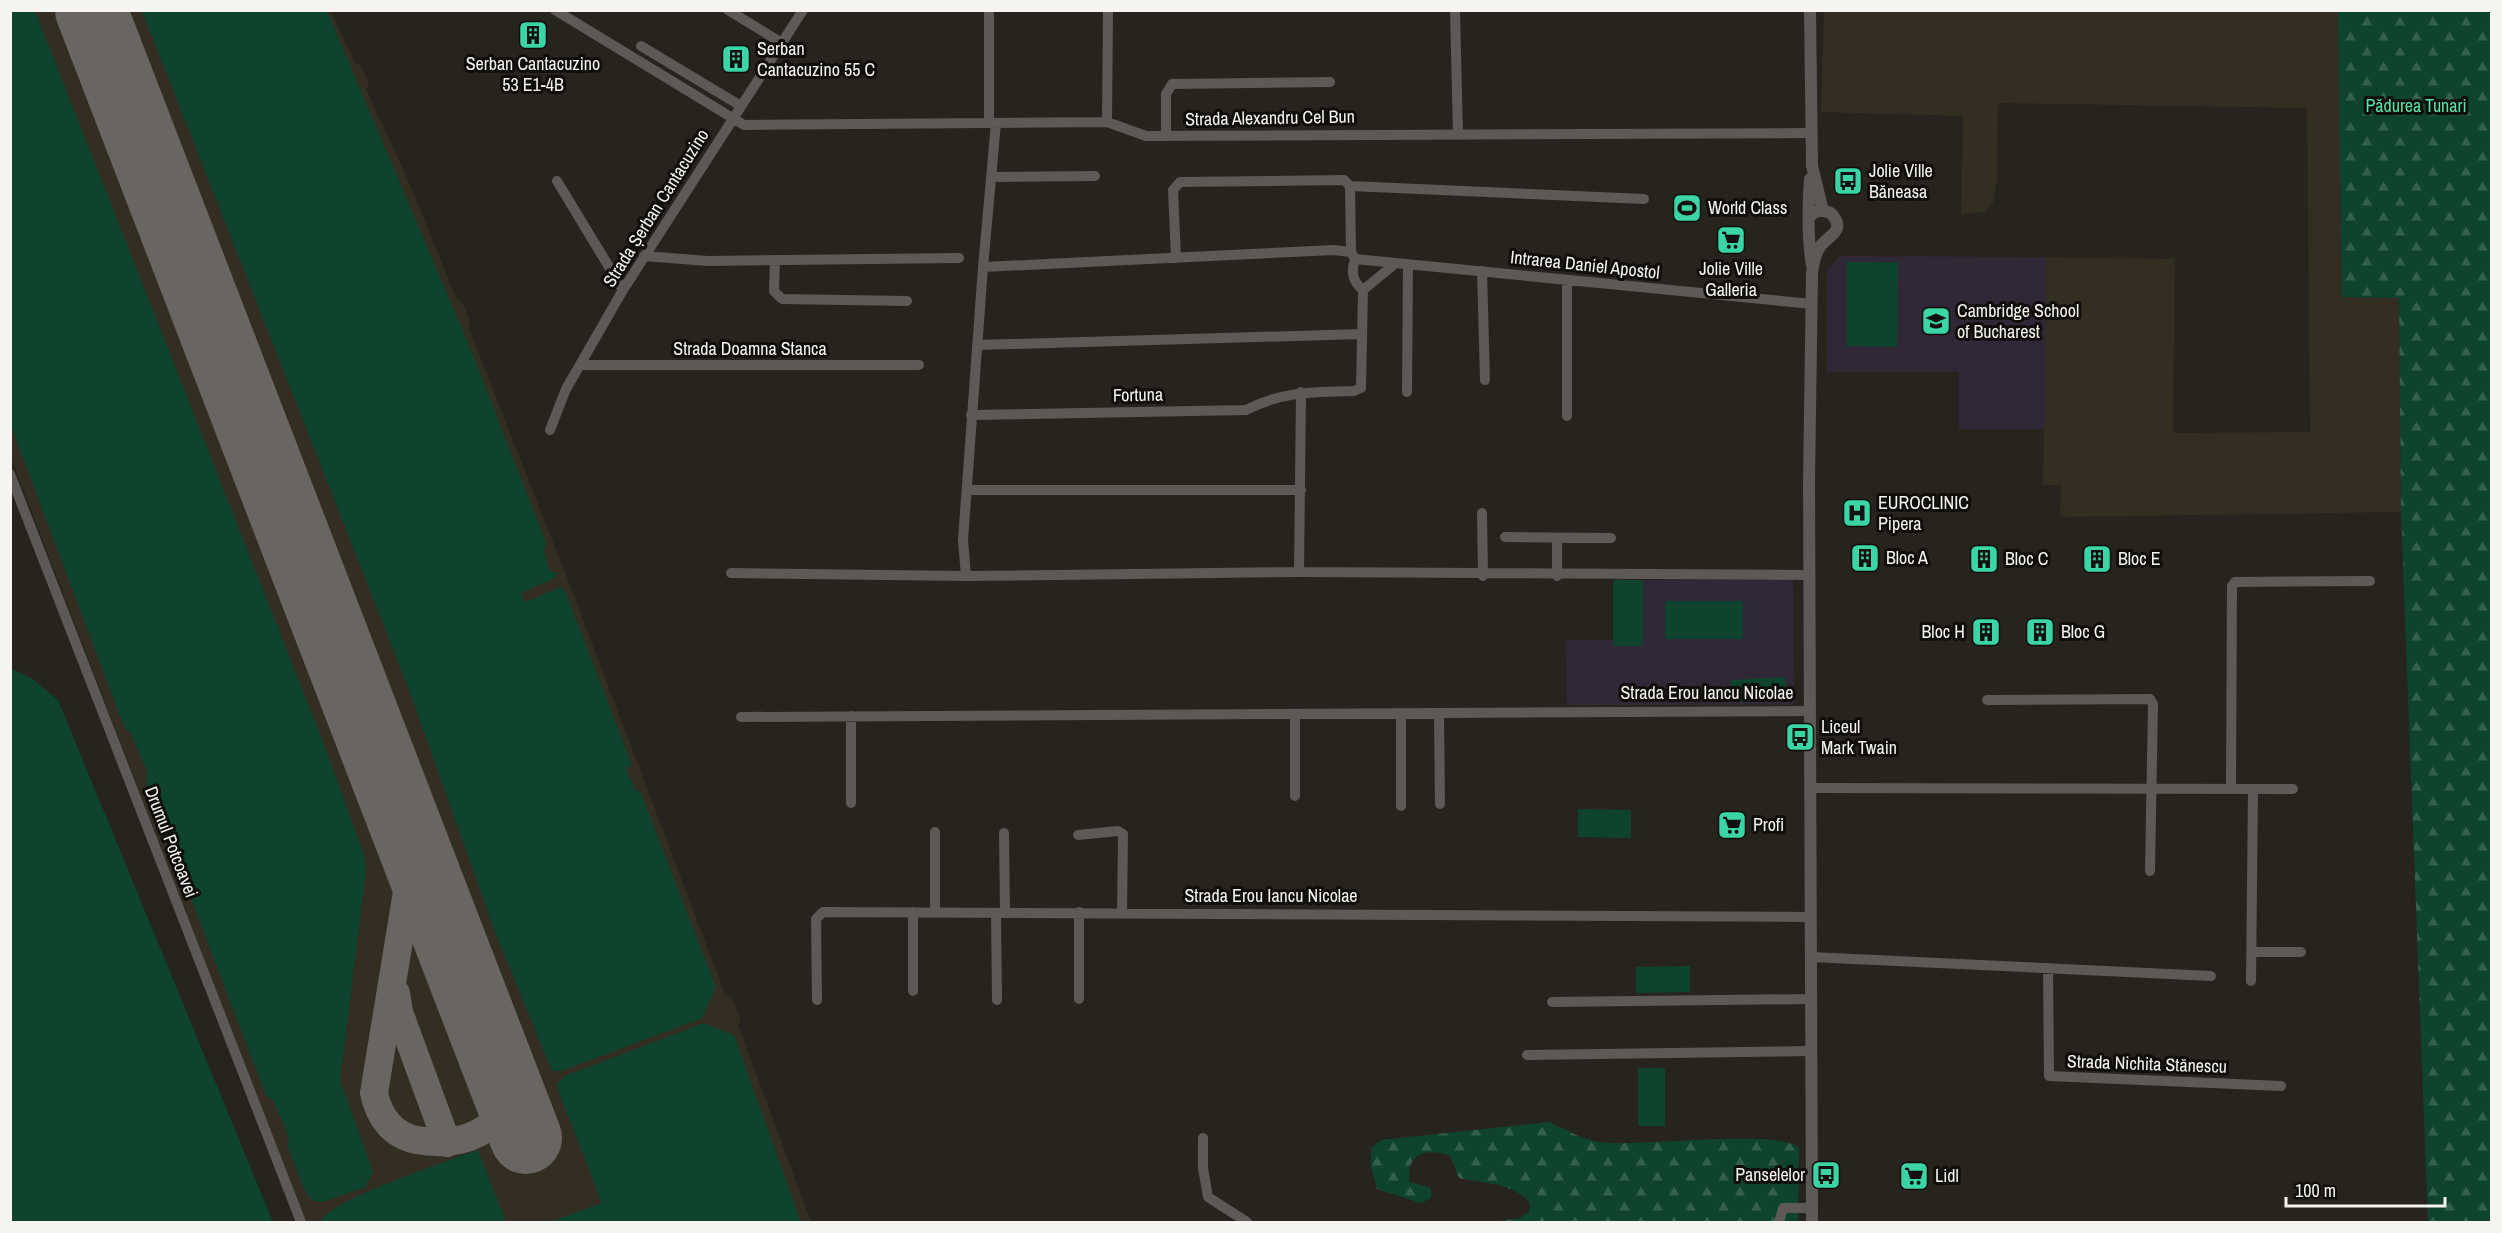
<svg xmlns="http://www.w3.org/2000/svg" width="2502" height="1233" font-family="'Archivo Narrow',sans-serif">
  <defs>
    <pattern id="forest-firs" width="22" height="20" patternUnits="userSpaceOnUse" patternTransform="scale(1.5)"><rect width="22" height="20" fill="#0e442e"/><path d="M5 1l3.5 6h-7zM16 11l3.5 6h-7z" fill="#32604d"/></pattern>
  </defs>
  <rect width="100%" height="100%" fill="#27241e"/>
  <path fill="#332e21" d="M11 11H331L355 63 360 64 369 84 366 89 412 189 456 298 462 301 470 321 469 329 568 580 725 994 732 998 741 1021 738 1025 811 1222H305L11 458Z
    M1824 11H2338L2342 297 2399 298 2401 512 2060 517 2061 485H2043L2046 257 2175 259 2173 433 2310 432 2307 108 1998 103 1997 180 1993 203 1984 212 1961 214 1963 116 1821 112Z"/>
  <path fill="#312837" d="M1840 256 2046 257 2045 429H1959V372H1827V270Z
    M1793 579 1794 705H1567L1566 640H1613V580Z"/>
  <path fill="#0e442e" d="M11 10 35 11 325 747 364 855 366 870 340 1080 373 1172 365 1187 322 1202 313 1201 305 1191 288 1148 289 1138 274 1101 266 1095 146 781 147 771 131 733 125 729 11 426Z
    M142 11H327L473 355 546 543 544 551 550 572H557L555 578 521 593 525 602 561 587 565 591 632 765 626 769 635 790 640 791 716 987 702 1018 564 1070 552 1071 494 929 408 687Z
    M1847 262H1898L1897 347 1847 346Z
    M1613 580H1643V646H1613Z
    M1665 601H1743V639H1665Z
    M10 668 31 678 58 700 273 1222H11Z
    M1785 677 1787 700 1732 702 1731 680Z
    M1578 809 1631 810V838L1578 837Z
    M1690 966V992L1636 993V967Z
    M704 1023 734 1035 801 1222H550L602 1203 556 1085 565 1076Z
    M1638 1068H1665V1126H1638Z
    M478 1150 506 1222H321C324 1202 453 1159 478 1150Z"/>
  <path fill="url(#forest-firs)" d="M2338 11H2491V1222H2428L2401 512 2399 298 2342 297Z
    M1549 1122C1565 1129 1581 1139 1599 1142 1637 1148 1778 1128 1799 1148L1798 1222H1493L1520 1218 1530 1211V1203C1514 1183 1482 1183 1459 1178L1450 1156C1428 1147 1404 1154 1410 1182L1431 1188V1198L1421 1203 1377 1189 1371 1167V1148L1381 1140Z"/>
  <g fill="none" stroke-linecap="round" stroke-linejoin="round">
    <path stroke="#696661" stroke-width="28" d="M405 824 408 886 374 1093C379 1117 392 1135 417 1140 517 1159 555 1045 469 991
      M396 993 399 1012 447 1143"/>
    <path stroke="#696661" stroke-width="72" d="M91 10 526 1138"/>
    <path stroke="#5c5956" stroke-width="10" d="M555 10 744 125 1107 122 1146 136 1812 133
      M728 10 782 43
      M989 10V123
      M1455 10 1458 135
      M641 46 741 106
      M1107 122 1108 10
      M1166 136V94L1172 84 1330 82
      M992 177 1095 176
      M557 181 623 290
      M1350 186 1644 199
      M644 256 708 261 959 258
      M1355 259 1812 304
      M775 260 774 291 782 299 907 301
      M983 267 996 123
      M1482 271 1485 380
      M1567 280V416
      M1363 290 1396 263
      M977 345 1362 334
      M581 365H919
      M1407 392 1408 264
      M971 415 1246 410C1283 391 1314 392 1354 391L1361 388 1363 290C1352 281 1351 272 1355 259L1351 252 1350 186 1344 180 1180 182 1173 190 1176 258
      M550 430 566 389 623 290 803 10
      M10 474 301 1222
      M967 490H1301
      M1482 513 1483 576
      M1505 537 1611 538
      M1557 538V576
      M1299 572 1301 392
      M731 573 966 576 1299 572 1809 575
      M966 576 963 540 983 267 1334 250 1351 252
      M1987 700 2150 699 2153 704 2150 871
      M1401 713V806
      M1439 713 1440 804
      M1295 714V796
      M851 716V803
      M741 717 1810 711
      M1810 788 2293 789
      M2231 789 2232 586 2235 582 2370 581
      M1004 833 1005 912
      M1078 835 1118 831 1123 834 1122 913
      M935 912V832
      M996 913 997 1000
      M2252 952H2301
      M1811 957 2211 976
      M2048 968 2049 1076 2281 1086
      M2251 981 2253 789
      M913 991V912
      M1079 999V912
      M817 1000 816 919 823 912 1811 917
      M1552 1002 1811 999
      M1527 1055 1811 1051
      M1203 1138V1168L1208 1197 1247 1222
      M1779 1222 1783 1208H1812"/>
    <path stroke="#5c5956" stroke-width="12" d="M1810 10 1812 166 1823 211
      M1810 179C1808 208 1807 236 1812 265
      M1810 216C1814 213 1817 210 1822 211 1827 211 1832 213 1834 217 1845 232 1826 237 1820 247 1815 254 1813 265 1812 274L1809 482 1812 1222"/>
  </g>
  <defs>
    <g id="building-square" transform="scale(1.5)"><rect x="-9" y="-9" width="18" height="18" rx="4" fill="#3bd4a4" stroke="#0f0e0b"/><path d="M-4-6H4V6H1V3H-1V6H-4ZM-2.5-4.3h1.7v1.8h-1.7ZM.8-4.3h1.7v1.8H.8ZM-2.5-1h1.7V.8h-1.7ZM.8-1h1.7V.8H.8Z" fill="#111"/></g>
    <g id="bus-square" transform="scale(1.5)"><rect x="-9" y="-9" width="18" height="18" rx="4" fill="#3bd4a4" stroke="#0f0e0b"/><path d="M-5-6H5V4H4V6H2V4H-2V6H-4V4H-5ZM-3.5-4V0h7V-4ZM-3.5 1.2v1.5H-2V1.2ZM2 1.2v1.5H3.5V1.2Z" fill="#111"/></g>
    <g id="stadium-square" transform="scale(1.5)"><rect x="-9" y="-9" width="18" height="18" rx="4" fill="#3bd4a4" stroke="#0f0e0b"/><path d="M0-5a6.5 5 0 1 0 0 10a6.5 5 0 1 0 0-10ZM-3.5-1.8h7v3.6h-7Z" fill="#111"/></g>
    <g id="supermarket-square" transform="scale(1.5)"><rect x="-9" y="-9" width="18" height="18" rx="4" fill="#3bd4a4" stroke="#0f0e0b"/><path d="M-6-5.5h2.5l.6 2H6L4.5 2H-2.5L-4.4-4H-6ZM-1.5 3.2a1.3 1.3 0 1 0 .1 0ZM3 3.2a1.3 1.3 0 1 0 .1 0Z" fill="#111"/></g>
    <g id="school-square" transform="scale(1.5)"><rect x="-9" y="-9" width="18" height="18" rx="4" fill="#3bd4a4" stroke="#0f0e0b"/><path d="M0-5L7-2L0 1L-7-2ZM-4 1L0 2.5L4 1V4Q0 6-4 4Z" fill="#111"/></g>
    <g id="hospital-square" transform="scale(1.5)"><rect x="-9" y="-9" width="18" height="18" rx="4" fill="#3bd4a4" stroke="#0f0e0b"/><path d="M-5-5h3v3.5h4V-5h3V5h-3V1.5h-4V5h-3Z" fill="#111"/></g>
  </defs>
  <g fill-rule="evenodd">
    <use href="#building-square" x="533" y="35"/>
    <use href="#building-square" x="736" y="59"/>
    <use href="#bus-square" x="1848" y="181"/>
    <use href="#stadium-square" x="1687" y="208"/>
    <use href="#supermarket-square" x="1731" y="240"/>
    <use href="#school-square" x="1936" y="321"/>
    <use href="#hospital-square" x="1857" y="513"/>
    <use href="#building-square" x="1865" y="558"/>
    <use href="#building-square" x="1984" y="559"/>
    <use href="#building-square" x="2097" y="559"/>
    <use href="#building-square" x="1986" y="632"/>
    <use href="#building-square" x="2040" y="632"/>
    <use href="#bus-square" x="1800" y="737"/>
    <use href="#supermarket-square" x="1732" y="825"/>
    <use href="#bus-square" x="1826" y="1175"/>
    <use href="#supermarket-square" x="1914" y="1176"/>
  </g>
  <g text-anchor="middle" stroke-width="6" stroke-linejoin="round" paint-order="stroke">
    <g font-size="18" fill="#f6f4f0" stroke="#0f0e0b" text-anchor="start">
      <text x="757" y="55">Serban<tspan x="757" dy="21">Cantacuzino 55 C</tspan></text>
      <text x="533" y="70" text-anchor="middle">Serban Cantacuzino<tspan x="533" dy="21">53 E1-4B</tspan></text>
      <text x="1869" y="177">Jolie Ville<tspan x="1869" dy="21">Băneasa</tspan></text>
      <text x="1708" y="214">World Class</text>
      <text x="1731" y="275" text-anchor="middle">Jolie Ville<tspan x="1731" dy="21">Galleria</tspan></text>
      <text x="1957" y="317">Cambridge School<tspan x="1957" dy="21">of Bucharest</tspan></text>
      <text x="1878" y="509">EUROCLINIC<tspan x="1878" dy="21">Pipera</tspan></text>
      <text x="1886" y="564">Bloc A</text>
      <text x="2005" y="565">Bloc C</text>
      <text x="2118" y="565">Bloc E</text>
      <text x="1965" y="638" text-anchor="end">Bloc H</text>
      <text x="2061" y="638">Bloc G</text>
      <text x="1821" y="733">Liceul<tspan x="1821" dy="21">Mark Twain</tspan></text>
      <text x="1753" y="831">Profi</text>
      <text x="1805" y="1181" text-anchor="end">Panselelor</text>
      <text x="1935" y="1182">Lidl</text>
    </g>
    <g font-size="18" fill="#55e5a8" stroke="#0f0e0b">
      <text x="2416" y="112">Pădurea Tunari</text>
    </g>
    <g font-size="18" fill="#f6f4f0" stroke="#0f0e0b">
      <text transform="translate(1270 118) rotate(-1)" y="6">Strada Alexandru Cel Bun</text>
      <text transform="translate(656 208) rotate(-58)" y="6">Strada Șerban Cantacuzino</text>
      <text transform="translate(1585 265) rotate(6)" y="6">Intrarea Daniel Apostol</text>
      <text x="750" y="355">Strada Doamna Stanca</text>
      <text transform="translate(1138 395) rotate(-1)" y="6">Fortuna</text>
      <text x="1707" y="699">Strada Erou Iancu Nicolae</text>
      <text transform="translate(171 842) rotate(69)" y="6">Drumul Potcoavei</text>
      <text x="1271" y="902">Strada Erou Iancu Nicolae</text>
      <text transform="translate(2147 1064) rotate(2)" y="6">Strada Nichita Stănescu</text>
    </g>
  </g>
  <rect width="2502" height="1233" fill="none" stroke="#f6f4f0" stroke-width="24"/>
  <path d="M2286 1197v9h159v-9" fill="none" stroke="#f6f4f0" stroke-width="3"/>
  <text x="2295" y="1197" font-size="18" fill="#f6f4f0" stroke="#0f0e0b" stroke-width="4.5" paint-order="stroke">100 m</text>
</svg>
